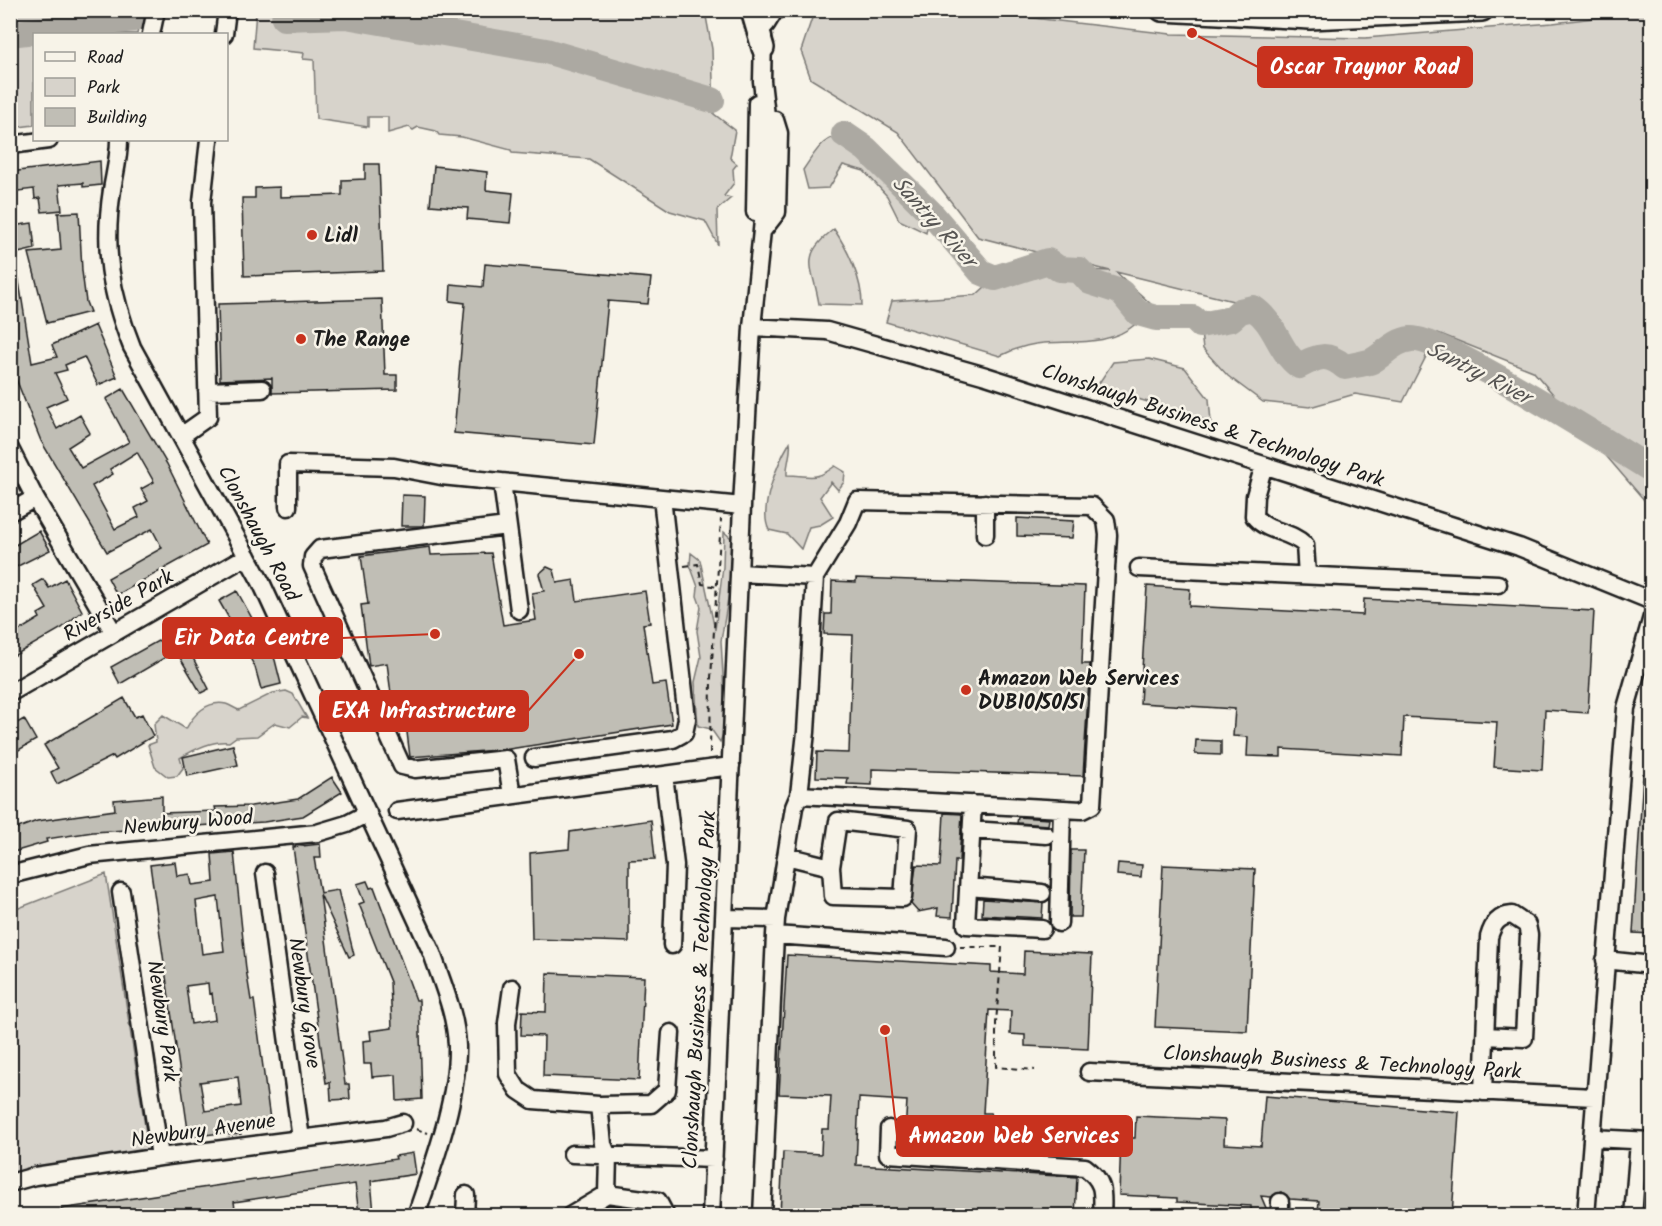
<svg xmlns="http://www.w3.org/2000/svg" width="1662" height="1226" font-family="Kalam,sans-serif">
  <rect width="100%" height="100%" fill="#f7f3e8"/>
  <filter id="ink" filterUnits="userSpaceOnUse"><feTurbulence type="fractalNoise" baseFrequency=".0167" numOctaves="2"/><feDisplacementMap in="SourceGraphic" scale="12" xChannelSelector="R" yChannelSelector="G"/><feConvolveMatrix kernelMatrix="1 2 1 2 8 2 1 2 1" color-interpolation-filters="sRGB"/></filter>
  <g filter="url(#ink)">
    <path fill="#d7d3cb" stroke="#7a7874" stroke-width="1.5" d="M10 11 11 10 142 11 137 34H34V125L11 128Z
      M256 11H705L712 49 714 114 735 130 730 158 737 164 733 169 734 183 724 196 731 198 717 210 718 245 705 221 670 211 589 159 512 153 511 150 462 137 439 135 436 131 418 127 413 130 409 127 388 133V117H368V127L316 119 314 60 303 59 304 53 253 48Z
      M828 11H972L1171 34 1365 38 1553 23 1651 11V508L1533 371 1438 333 1403 402 1355 394 1310 407 1263 402 1228 376 1203 349 1200 325C1222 307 1237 311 1263 315L1249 305 1116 272 1151 304C1147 310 1142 318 1137 323 1110 346 1077 341 1044 343 1028 344 1014 349 1000 356L886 322 892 301 976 295 995 278 1048 261 1059 269 1110 271 978 237 898 132 811 79 801 51 812 18Z
      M847 132 881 149 892 176 930 212 926 233 899 220 887 196 864 171 843 165 829 188 808 189 803 170C819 147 820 140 847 132Z
      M834 229C848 250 862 279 862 305L819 304C813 266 798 257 834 229Z
      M1149 359 1185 368 1209 399 1211 422 1097 386 1113 362Z
      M790 442C792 454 786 463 787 475 811 475 814 482 835 466L845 472 844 482 838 490 831 482 820 497 833 517 820 525 809 527 801 549 787 534 769 530C758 509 778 462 790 442Z
      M724 532 731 538 735 556 721 641 726 726 720 742 711 729 698 726 695 682 701 657 697 631 701 607 697 596 698 587 690 565 691 553 700 560 715 630 723 567Z
      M286 691 293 694 307 718 302 717 290 727 275 723 257 736 236 737 229 742C213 740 193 750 180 758L183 768 177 776 168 777 155 767 148 745 156 742 154 724 163 715 186 729C193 715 207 700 226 704 230 705 235 709 239 710L273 693Z
      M106 874 149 1152 11 1175V911Z"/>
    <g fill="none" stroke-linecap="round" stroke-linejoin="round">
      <path stroke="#aca9a2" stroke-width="26" d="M284 18 346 16 546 51 712 100
        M10 34 133 19
        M844 134 866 149 930 212 981 272 995 278 1048 261 1059 269 1079 270 1090 282 1121 292 1138 313 1156 318H1193L1200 325 1231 319 1240 311 1253 308C1276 323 1278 351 1299 366 1319 356 1327 352 1345 367 1353 365 1364 364 1372 361 1386 353 1394 341 1411 339 1440 336 1618 449 1652 470"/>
    </g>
    <path fill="#c0beb5" stroke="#1c1c1c" stroke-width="1.5" fill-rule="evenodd" d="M100 161 101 185 83 187V183L59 185 62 210 42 212 40 198 35 199 34 189 10 192V172Z
      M365 164H379L383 271 244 276 242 198H255V188L280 187V197L342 195V180L365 179Z
      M434 166 487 172 486 190 513 193 510 223 467 219 468 208 430 205Z
      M79 212 82 271 86 302 90 312 47 323 29 253 61 250 58 213Z
      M32 223 35 249 10 255 12 226Z
      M485 264 651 278 648 304 608 301 594 445 454 433 465 303 450 301 451 284 483 287Z
      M10 269H17L32 363 57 357 52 345 95 325 117 377 98 385 84 357 65 365 67 370 55 373 67 398 46 407 57 429 80 415 90 433 68 447 81 468 129 442 106 399 123 389 167 464 207 545 117 595 108 578 162 548 152 529 107 552 41 441 14 374 10 352ZM137 452 154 482 141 489 148 501 135 508 139 517 115 529 92 486 113 474 110 469Z
      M382 299 385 375H397V390L272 393V378L220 380 218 304Z
      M402 495 425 496 424 526H401Z
      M1017 518 1074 521 1072 538 1017 536Z
      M39 531 50 550 10 570V548Z
      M430 547 431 555 491 553 503 625 536 620 532 593 544 591 539 574 547 567 554 570 557 583 574 580 577 601 645 591 650 623 643 624 652 685 666 683 672 724 509 749 410 757 406 724H395L387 663 369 666 361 605 368 604 361 556Z
      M856 578 1085 586 1082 664H1090L1083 776 872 769V785L847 784 848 778 816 777 817 752 849 753 853 635 824 634 825 614H831L832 581 856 582Z
      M43 579 49 588 65 579 82 611 62 628 10 658V636L40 618 38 614 47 609 33 585Z
      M1147 586 1190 589 1189 606 1363 615 1364 599 1594 611 1588 713 1545 710 1542 770 1494 767 1497 722 1404 717 1402 756 1281 749V757L1247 756 1248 737 1233 736 1235 709 1140 703Z
      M237 591 275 660 281 684 261 689 255 667 237 635 231 638 223 624 230 620 219 601Z
      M192 622 208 650 193 658 209 689 201 693 176 651 120 684 111 667Z
      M124 698 135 717 142 714 153 736 115 759 113 756 57 784 51 772 58 768 44 745Z
      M24 719 36 740 10 755V727Z
      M1196 740 1221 741V755L1195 754Z
      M233 745 238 765 187 776 183 757Z
      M1643 774 1652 775V934L1633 933Z
      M332 777 342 792 303 816 264 822 93 832 46 839 47 842 10 853V831L37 821 115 810 114 800 162 796V813L216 811 215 807 251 806 298 799Z
      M944 813 962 814 959 861H955L952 917 937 916 938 908 918 912 911 904 916 865 941 866Z
      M1018 817 1049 819 1048 825 1017 823Z
      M651 820 655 859 629 860V942L532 939 530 853 569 849 570 832Z
      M320 844 321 858H314L320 893 338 890 354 955 349 957 320 894 345 1084H349L350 1099 331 1100 330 1082 326 1083 293 847Z
      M1071 850H1084L1081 917H1070Z
      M234 852 246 969 251 1000H254L271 1127 240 1130 241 1134 229 1135V1132L189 1137 150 865 175 862 177 876 190 874 192 885 214 882 212 854ZM218 897 224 951 202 954 196 901ZM208 983 209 994 212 993 215 1020 191 1024 186 986ZM238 1077 241 1106 205 1111 200 1082Z
      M1118 863 1142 865 1141 877 1117 875Z
      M1163 865 1255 869 1247 1031 1155 1027Z
      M367 881 370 888 374 887 416 1000H419L422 1099 397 1101 396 1075 372 1077 371 1064H364L363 1041 371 1040 370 1031 392 1028 390 982 359 904 364 902 357 884Z
      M983 899 1043 903 1042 918 982 915Z
      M1024 951 1092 954 1088 1049 1025 1046V1035L1010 1034 1011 1011 989 1010 983 1113H991L989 1142 905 1133 907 1101 859 1098 856 1165 1077 1177 1075 1215H780L783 1152 821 1154 822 1129H829L831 1096 779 1094 787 955 991 966V972L1023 974Z
      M547 973 644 977 639 1080 543 1076 544 1036 521 1035 522 1011 546 1012Z
      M1265 1096 1459 1112 1452 1215H1322L1323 1212H1318L1319 1201 1290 1199 1281 1192 1271 1197 1261 1196 1269 1215H1251V1206L1177 1202V1198L1119 1195 1121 1138H1135L1136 1116 1225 1120 1224 1144 1261 1146Z
      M413 1153 416 1174 371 1181 374 1213H359L355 1184 234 1202 236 1215H163L162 1212 136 1215H61V1209L396 1159 395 1156Z
      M609 1205 651 1211 654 1215H606V1207Z"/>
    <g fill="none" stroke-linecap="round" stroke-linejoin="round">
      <g stroke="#1c1c1c" stroke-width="21">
        <path id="minor" d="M151 34 156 10
          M224 34 227 10
          M119 140C119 157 115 172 112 190 103 248 110 292 132 347L261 582 432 953C442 983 456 1014 457 1046 458 1100 433 1165 416 1216
          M10 145 49 140
          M755 212 757 103
          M763 230 777 212 779 133 775 120
          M752 327 827 331 986 376 1519 547 1652 601
          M207 391 262 389
          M181 436 208 417 202 202 209 140
          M10 449 35 498 114 633
          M1264 465 1255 496 1254 516C1267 533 1290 530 1305 545L1307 575
          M502 482 519 610
          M288 507V464L394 467 441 476 742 506
          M10 512 35 498
          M507 526 320 549 313 557 312 566 402 766 415 769 506 759 512 795
          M985 535V503
          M1139 568 1498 584
          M739 573 815 577
          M10 693 247 556
          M534 758 673 739 684 733 687 719 662 498
          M664 775 675 865 672 945
          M973 804 966 925 1042 929
          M397 811 731 766
          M971 830 1046 835
          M786 856 831 867 833 896 903 898 908 829 838 821 831 867
          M265 873 301 1139
          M10 875 89 855 317 833 347 824 368 813
          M968 887 1042 893
          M121 892 160 1157
          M724 918 776 919 775 935 946 947
          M776 919 794 807 799 795 806 732 815 577 848 523 857 501 1092 506 1106 520 1108 535 1092 805 1082 810 799 795
          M1059 923 1062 809
          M1605 960 1652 965
          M512 988 507 1023 508 1074 518 1090 533 1100 599 1105 651 1104 667 1090 671 1033
          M1089 1072 1594 1097
          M1483 1092 1489 937C1493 924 1498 916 1512 915L1527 925 1529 935 1524 1038 1486 1036
          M599 1105 603 1144 608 1156 607 1194
          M889 1129 888 1154 1085 1167C1105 1182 1103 1192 1102 1216
          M1592 1138 1652 1141
          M572 1154 714 1159
          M10 1183 35 1176 160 1157 386 1128 403 1123
          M465 1216 466 1195
          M570 1216 607 1194 658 1201 666 1216
          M711 1216 742 506 752 327 764 211 768 133 762 81 763 36
          M762 1216 775 935
          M1280 1216V1202
          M1586 1216 1626 708 1652 617
          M1633 1216 1639 1142"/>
      </g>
      <g stroke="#1c1c1c" stroke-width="26">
        <path id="major" d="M752 10 763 48
          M1162 10 1310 18 1482 10
          M764 23 772 10"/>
      </g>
      <path stroke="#1c1c1c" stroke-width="2" stroke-dasharray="6 4.5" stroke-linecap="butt" d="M684 566 698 564 702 584 717 587
        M710 753 711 678 721 519
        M960 947H1002L996 1023V1067L1035 1070
        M416 1129 428 1133"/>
      <use href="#minor" stroke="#f7f3e8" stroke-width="16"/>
      <use href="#major" stroke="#f7f3e8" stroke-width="21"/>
    </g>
  </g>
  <g fill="#c8321e" stroke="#f7f3e8" stroke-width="2">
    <circle cx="312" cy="235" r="6"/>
    <circle cx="301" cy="339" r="6"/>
    <circle cx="966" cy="690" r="6"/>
  </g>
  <g text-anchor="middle" stroke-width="5" stroke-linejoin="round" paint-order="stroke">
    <g font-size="21" font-weight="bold" fill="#1c1c1c" stroke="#f7f3e8" text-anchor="start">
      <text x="324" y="242">Lidl</text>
      <text x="313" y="346">The Range</text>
      <text x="978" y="685">Amazon Web Services<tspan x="978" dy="24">DUB10/50/51</tspan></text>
    </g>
    <g font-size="21" fill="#1c1c1c" stroke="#f7f3e8">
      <text transform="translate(1213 425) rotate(18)" y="7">Clonshaugh Business &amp; Technology Park</text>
      <text transform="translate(259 533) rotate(62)" y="7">Clonshaugh Road</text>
      <text transform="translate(118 605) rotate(-30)" y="7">Riverside Park</text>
      <text transform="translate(188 822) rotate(-5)" y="7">Newbury Wood</text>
      <text transform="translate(699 990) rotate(-87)" y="7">Clonshaugh Business &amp; Technology Park</text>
      <text transform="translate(305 1003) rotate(82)" y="7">Newbury Grove</text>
      <text transform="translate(163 1021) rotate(82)" y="7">Newbury Park</text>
      <text transform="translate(1342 1062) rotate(3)" y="7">Clonshaugh Business &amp; Technology Park</text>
      <text transform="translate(203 1130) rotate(-8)" y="7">Newbury Avenue</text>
    </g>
    <g font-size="22" font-style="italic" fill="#565452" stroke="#f7f3e8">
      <text transform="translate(935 221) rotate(48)" y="8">Santry River</text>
      <text transform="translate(1479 372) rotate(27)" y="8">Santry River</text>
    </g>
  </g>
  <path fill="none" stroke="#c8321e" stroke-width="2" d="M1192 33L1258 67M435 634L342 638M579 654L528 711M885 1030L897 1136"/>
  <g fill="#c8321e" stroke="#f7f3e8" stroke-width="2">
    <circle cx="1192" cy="33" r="6"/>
    <circle cx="435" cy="634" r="6"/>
    <circle cx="579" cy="654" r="6"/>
    <circle cx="885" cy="1030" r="6"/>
  </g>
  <g fill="#c8321e" stroke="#c8321e" stroke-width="2">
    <rect x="1258" y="47" width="214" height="40" rx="6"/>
    <rect x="163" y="618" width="179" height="40" rx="6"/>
    <rect x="320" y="691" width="208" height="40" rx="6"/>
    <rect x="897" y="1116" width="235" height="40" rx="6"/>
  </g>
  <g font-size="22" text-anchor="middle" font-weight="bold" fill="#fff">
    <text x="1365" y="74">Oscar Traynor Road</text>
    <text x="252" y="645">Eir Data Centre</text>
    <text x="424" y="718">EXA Infrastructure</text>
    <text x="1014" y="1143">Amazon Web Services</text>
  </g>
  <rect width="1662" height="1226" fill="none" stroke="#f7f3e8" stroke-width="36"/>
  <rect x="18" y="18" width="1626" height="1190" fill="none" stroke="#1c1c1c" stroke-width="2" filter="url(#ink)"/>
  <rect x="33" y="33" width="195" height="108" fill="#f7f3e8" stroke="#9f9d96" stroke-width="1.5"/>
  <rect x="45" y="52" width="30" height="9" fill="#f7f3e8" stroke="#9f9d96" stroke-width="1.5"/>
  <text x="87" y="63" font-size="18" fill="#1c1c1c">Road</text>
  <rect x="45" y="78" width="30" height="18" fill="#d7d3cb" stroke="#9f9d96" stroke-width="1.5"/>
  <text x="87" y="93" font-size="18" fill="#1c1c1c">Park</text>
  <rect x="45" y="108" width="30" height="18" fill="#c0beb5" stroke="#9f9d96" stroke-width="1.5"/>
  <text x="87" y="123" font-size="18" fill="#1c1c1c">Building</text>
</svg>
